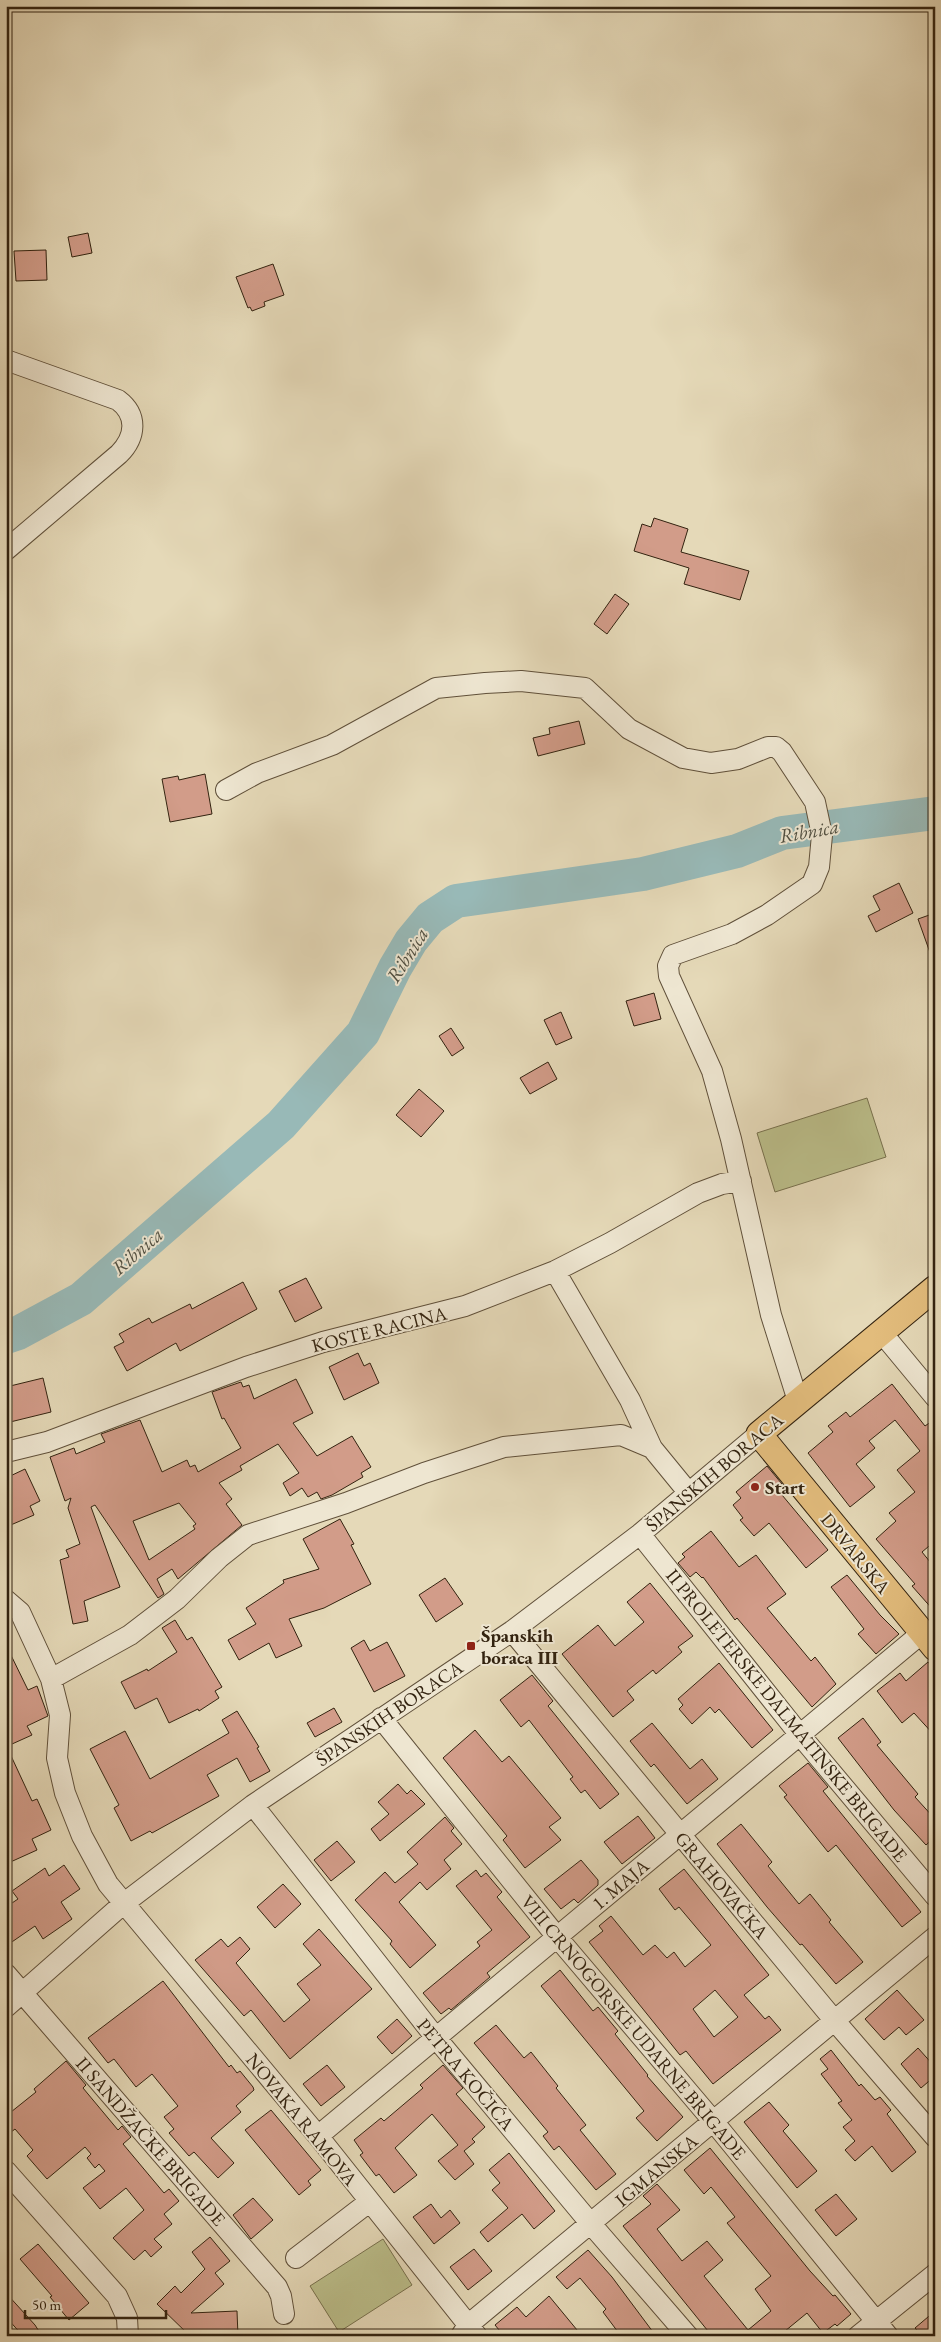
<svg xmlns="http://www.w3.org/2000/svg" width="941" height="2342" font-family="'EB Garamond',serif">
  <rect width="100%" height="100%" fill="#e5d9b8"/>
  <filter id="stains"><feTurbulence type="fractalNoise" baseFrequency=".004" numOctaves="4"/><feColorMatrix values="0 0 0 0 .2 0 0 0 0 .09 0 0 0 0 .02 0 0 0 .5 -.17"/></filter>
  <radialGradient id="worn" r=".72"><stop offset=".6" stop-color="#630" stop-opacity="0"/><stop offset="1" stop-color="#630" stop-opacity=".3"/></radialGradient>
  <path fill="#bbbe8a" stroke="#77704d" d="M867 1098 886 1157 775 1192 757 1133Z
    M383 2239 412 2285 339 2332 310 2286Z"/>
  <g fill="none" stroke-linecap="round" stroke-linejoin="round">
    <path stroke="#98b9b7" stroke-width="34" d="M6 1337 18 1333 81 1299 281 1125 363 1033 395 968 411 941 430 918 456 901 643 874 737 851 782 833 935 813"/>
  </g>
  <path fill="#d29c89" stroke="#332310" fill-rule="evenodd" d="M88 233 92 253 72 257 68 237Z
    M46 250 47 280 16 281 14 251Z
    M273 264 284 295 264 302 265 306 252 311 250 307 248 308 236 277Z
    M654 518 688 529 681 552 749 571 740 600 684 584 689 568 634 551 642 524 651 527Z
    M615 594 629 604 607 634 594 624Z
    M579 721 585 744 538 756 533 738 550 734 549 728Z
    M205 774 212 814 170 822 162 779 178 776 179 780Z
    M899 883 913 913 876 932 868 916 880 910 873 896Z
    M935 913V961H933L918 919Z
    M654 993 661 1019 634 1026 626 1001Z
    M561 1012 572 1038 556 1045 544 1020Z
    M451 1028 464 1048 452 1056 439 1036Z
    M548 1062 557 1079 530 1094 520 1078Z
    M419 1089 444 1111 421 1137 396 1115Z
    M306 1278 322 1308 295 1322 279 1291Z
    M243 1282 257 1309 180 1351 176 1343 127 1371 114 1347 124 1342 119 1334 149 1318 152 1323 190 1304 192 1309Z
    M358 1353 364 1366 370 1363 379 1383 344 1400 329 1367Z
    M43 1378 51 1412 6 1423V1387Z
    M296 1379 313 1413 293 1423 317 1456 352 1436 371 1467 361 1473 363 1477 332 1495 321 1499 317 1492 308 1497 302 1488 290 1496 283 1483 299 1473 278 1444 240 1466 242 1470 219 1483 232 1499 226 1504 242 1525 178 1579 172 1569 157 1579 164 1594 158 1598 95 1505 91 1507 120 1587 84 1601 88 1621 73 1624 60 1560 69 1557 66 1550 80 1544 68 1508 71 1498 65 1501 50 1457 74 1448 76 1454 105 1442 101 1434 140 1420 162 1472 187 1460 190 1467 195 1465 198 1472 241 1448 224 1418 222 1419 212 1392 241 1382 243 1387 249 1385 254 1399ZM179 1503 196 1524 193 1526 195 1529 149 1560 133 1521Z
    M892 1384 925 1426 935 1419V1541L922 1552 935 1568V1612L912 1586 915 1584 876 1539 896 1521 889 1513 915 1492 897 1470 920 1451 895 1420 869 1441 875 1448 856 1464 875 1487 850 1507 808 1453 833 1432 828 1426 846 1412 850 1417Z
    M767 1466 782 1484 777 1489 828 1550 806 1568 769 1523 754 1536 740 1520 743 1518 733 1505 741 1498 736 1492Z
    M25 1469 40 1501 30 1506 34 1515 6 1527V1478Z
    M340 1519 354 1544 351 1545 371 1584 324 1608 289 1619 302 1646 276 1658 269 1643 239 1660 228 1640 256 1624 246 1608 284 1583 283 1580 319 1569 303 1539Z
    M711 1531 739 1567 756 1555 786 1594 767 1608 811 1661 815 1657 836 1684 812 1707 737 1618 735 1620 703 1577 702 1578 696 1572 690 1577 678 1563 685 1557 682 1554Z
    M847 1575 880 1615 899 1634 876 1654 858 1634 864 1629 831 1587Z
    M445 1578 463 1604 436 1622 419 1595Z
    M650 1583 693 1636 678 1647 682 1652 656 1674 653 1670 627 1691 634 1700 613 1717 562 1654 598 1625 615 1646 644 1622 627 1602Z
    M175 1620 187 1640 192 1637 222 1687 215 1691 219 1698 199 1711 198 1709 169 1723 157 1698 135 1709 121 1682 147 1669 148 1671 177 1652 162 1628Z
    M364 1640 370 1651 387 1642 405 1676 374 1692 351 1648Z
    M6 1645 28 1690 37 1686 48 1716 27 1726 32 1735 12 1744 6 1732Z
    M928 1662 935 1670V1736L914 1713 902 1723 877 1691 900 1673 906 1681Z
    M719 1663 773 1730 752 1748 719 1709 715 1713 710 1707 692 1724 679 1709 683 1705 678 1699Z
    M532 1675 553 1701 548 1706 619 1794 600 1809 585 1790 581 1793 570 1779 573 1777 529 1720 521 1727 500 1700Z
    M334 1708 342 1722 315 1737 307 1723Z
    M237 1711 259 1747 257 1748 270 1771 250 1782 237 1758 207 1775 219 1796 152 1833 150 1831 131 1841 114 1808 119 1805 90 1749 125 1731 150 1779 229 1733 222 1720Z
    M863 1718 881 1742 877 1745 918 1794 915 1797 935 1819V1837L926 1845 894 1810 838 1738Z
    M652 1723 690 1769 702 1759 718 1779 687 1804 654 1764 651 1767 630 1741Z
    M475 1730 502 1762 509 1756 561 1818 549 1827 561 1840 525 1868 503 1840 507 1836 443 1758Z
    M6 1745 32 1801 37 1799 51 1830 32 1839 37 1850 6 1864Z
    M808 1763 828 1787 823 1791 921 1912 902 1927 836 1845 828 1852 784 1797 787 1795 779 1786Z
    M398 1784 407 1794 411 1790 425 1804 380 1841 371 1829 389 1814 378 1802Z
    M638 1816 655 1838 622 1864 604 1842Z
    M445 1817 454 1828 451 1831 462 1844 444 1860 451 1869 427 1890 420 1882 399 1902 436 1945 410 1968 390 1944 392 1941 355 1900 385 1872 395 1883 418 1864 407 1852Z
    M741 1824 772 1862 768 1866 799 1904 810 1894 831 1920 829 1922 863 1962 836 1984 802 1944 800 1945 767 1907 717 1844Z
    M337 1841 355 1862 331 1881 314 1860Z
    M581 1860 598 1880V1885L578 1903 574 1899 561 1909 544 1889Z
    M64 1865 80 1889 61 1902 72 1919 43 1939 35 1926 6 1946V1907L18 1899 12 1891 45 1868 49 1876Z
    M684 1869 769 1975 744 1995 765 2019 769 2016 781 2030 713 2084 686 2051 680 2055 589 1942 603 1931 599 1926 611 1916 643 1955 655 1945 667 1958 674 1952 685 1967 711 1945 679 1907 675 1910 659 1889ZM715 1990 738 2017 714 2037 693 2009Z
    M476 1870 481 1877 486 1873 502 1892 497 1897 530 1937 487 1973 490 1977 451 2010 449 2008 441 2014 423 1993 480 1946 477 1942 492 1930 456 1886Z
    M283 1884 301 1904 275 1928 257 1907Z
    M319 1929 372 1989 290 2059 251 2010 244 2016 195 1960 221 1939 228 1947 240 1937 250 1949 236 1963 284 2022 310 2000 297 1984 321 1965 303 1944Z
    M560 1970 593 2011 598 2007 618 2031 615 2034 648 2075 647 2076 683 2117 657 2141 636 2118 644 2111 541 1986Z
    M163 1981 229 2067 231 2065 237 2073 240 2071 253 2087 254 2090 236 2106 241 2112 211 2138 234 2163 218 2178 194 2152 189 2156 169 2133 174 2129 164 2117 178 2106 152 2074 136 2087 114 2059 108 2063 88 2038Z
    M897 1990 924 2020 906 2035 899 2027 884 2040 865 2019Z
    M397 2019 412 2036 392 2054 377 2037Z
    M496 2025 524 2058 531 2052 558 2086 556 2088 586 2125 580 2130 616 2174 596 2190 559 2146 554 2150 543 2136 548 2132 474 2043Z
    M918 2048 935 2067V2076L921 2088 901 2064Z
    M831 2050 859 2086 861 2084 875 2100 880 2097 891 2110 887 2114 916 2152 892 2172 872 2146 855 2161 845 2150 855 2141 843 2127 852 2120 838 2103 842 2101 821 2074 828 2069 820 2059Z
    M66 2061 86 2085 83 2088 118 2130 122 2126 131 2137 123 2144 164 2193 169 2189 179 2201 164 2214 172 2224 154 2239 162 2247 151 2257 145 2250 134 2260 113 2238 144 2210 126 2188 100 2209 83 2188 105 2171 99 2164 95 2168 87 2158 91 2154 85 2147 47 2179 27 2156 33 2150 15 2129 6 2136V2116L36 2092 34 2089Z
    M327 2065 345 2087 321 2106 303 2084Z
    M443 2065 463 2088 456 2094 485 2127 472 2139 475 2142 464 2151 474 2164 455 2180 438 2161 458 2145 432 2114 395 2148 417 2175 394 2193 379 2174 376 2176 360 2155 363 2153 354 2140 381 2118 384 2121 423 2088 420 2085Z
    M769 2102 789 2125 783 2131 817 2171 797 2188 744 2122Z
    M271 2110 321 2170 308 2181 311 2185 299 2195 245 2130Z
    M710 2148 810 2271 833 2296 835 2295 851 2314 837 2326 835 2324 823 2333 807 2313 779 2336H712L623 2226 651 2204 643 2196 657 2184 680 2210 657 2229 682 2261 707 2241 723 2260 704 2276 748 2330 771 2311 755 2289 771 2276 727 2223 735 2217 711 2187 704 2194 684 2170Z
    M509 2153 555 2211 534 2229 522 2214 488 2242 480 2232 508 2208 492 2190 500 2183 489 2170Z
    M836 2194 857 2219 836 2236 815 2210Z
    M253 2198 273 2220 251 2239 233 2215Z
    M431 2204 441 2218 450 2210 460 2223 434 2244 413 2217Z
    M210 2237 230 2261 215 2273 224 2284 191 2313 237 2311 238 2336H190L157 2304 175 2286 181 2293 205 2269 192 2252Z
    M38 2244 89 2303 69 2320 50 2297 52 2296 20 2259Z
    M474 2249 492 2271 468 2290 450 2267Z
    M588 2250 612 2277 656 2336H621L603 2312 606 2309 580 2278 567 2289 556 2277Z
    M6 2293 35 2325 42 2336H23L6 2317Z
    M549 2296 582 2336H504L495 2325 517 2307 526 2317Z
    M935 2311V2336H922L915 2328Z"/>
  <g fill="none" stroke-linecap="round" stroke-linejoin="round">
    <g stroke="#60503a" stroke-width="22">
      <path id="minor" d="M6 360 118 400C138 415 136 437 119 454L6 550
        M226 790 257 773 332 745 436 688 485 683 521 681 585 688 629 729 683 758 711 763 738 759 768 747H776L782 752 815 802 822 835 819 867 812 884 767 915 732 934 673 955 668 966 669 976 712 1071 731 1139 771 1315 798 1401
        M555 1271 630 1400 652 1448
        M882 1333 935 1397
        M6 1452 47 1442 246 1367 323 1342 465 1306 555 1271 610 1243 698 1193 722 1184 741 1181
        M640 1534 800 1735 935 1896
        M6 1600 20 1612 51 1679 60 1715 57 1758 65 1793 82 1836 108 1884 318 2136 477 2336
        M512 1631 834 2020 935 2137
        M51 1679 130 1635 177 1599 219 1558 248 1535 346 1503 424 1473 504 1447 621 1435 652 1448 688 1492
        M381 1718 557 1937 713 2121 888 2336
        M253 1805 436 2038 591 2224 688 2336
        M6 1974 277 2287 281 2296 284 2314
        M6 2007 123 1904 253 1805 512 1631 640 1534 759 1434
        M318 2136 922 1633
        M6 2171 117 2296 127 2318 128 2336
        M296 2258 369 2202
        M461 2336 468 2325 935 1937
        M858 2336 935 2274"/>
    </g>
    <g stroke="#332310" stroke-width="27">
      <path id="major" d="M935 1288 759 1434 935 1648"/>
    </g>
    <use href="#minor" stroke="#eee6d1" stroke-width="20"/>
    <use href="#major" stroke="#e2bc7c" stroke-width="25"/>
  </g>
  <g fill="#8f2418" stroke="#eee6d1" stroke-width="2">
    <circle cx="755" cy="1487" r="5"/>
    <rect x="466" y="1641" width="10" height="10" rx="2.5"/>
  </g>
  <g text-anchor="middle" stroke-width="4" stroke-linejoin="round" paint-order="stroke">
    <g font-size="19" fill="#332310" stroke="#eee6d1">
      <text transform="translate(379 1329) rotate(-14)" y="7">KOSTE RACINA</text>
      <text transform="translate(714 1472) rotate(-40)" y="7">ŠPANSKIH BORACA</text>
      <text transform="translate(856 1553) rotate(51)" y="7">DRVARSKA</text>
      <text transform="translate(389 1713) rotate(-34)" y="7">ŠPANSKIH BORACA</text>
      <text transform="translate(787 1715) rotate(51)" y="7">II PROLETERSKE DALMATINSKE BRIGADE</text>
      <text transform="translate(620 1884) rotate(-40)" y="7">1. MAJA</text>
      <text transform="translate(722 1885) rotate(50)" y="7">GRAHOVAČKA</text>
      <text transform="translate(634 2027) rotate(50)" y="7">VIII CRNOGORSKE UDARNE BRIGADE</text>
      <text transform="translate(466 2074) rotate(50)" y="7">PETRA KOČIĆA</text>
      <text transform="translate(302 2119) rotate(51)" y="7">NOVAKA RAMOVA</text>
      <text transform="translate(151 2141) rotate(49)" y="7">II SANDŽAČKE BRIGADE</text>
      <text transform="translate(656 2170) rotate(-40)" y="7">IGMANSKA</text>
    </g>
    <g font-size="19" font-weight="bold" fill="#332310" stroke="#eee6d1" text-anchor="start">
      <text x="765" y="1494">Start</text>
      <text x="481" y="1642">Španskih<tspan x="481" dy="22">boraca III</tspan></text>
    </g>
    <g font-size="20" font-style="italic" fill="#515042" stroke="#eee6d1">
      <text transform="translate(809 831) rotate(-10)" y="7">Ribnica</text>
      <text transform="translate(407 955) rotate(-58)" y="7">Ribnica</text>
      <text transform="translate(137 1251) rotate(-41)" y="7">Ribnica</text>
    </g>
  </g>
  <rect width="941" height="2342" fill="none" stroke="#e5d9b8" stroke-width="25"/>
  <rect x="8" y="8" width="926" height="2327" fill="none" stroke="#332310" stroke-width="2.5"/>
  <rect x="12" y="12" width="916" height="2317" fill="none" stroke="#332310"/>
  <path d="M25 2310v8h141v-8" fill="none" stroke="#332310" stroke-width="2.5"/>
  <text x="32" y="2310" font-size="15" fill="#332310" stroke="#eee6d1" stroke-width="4" paint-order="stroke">50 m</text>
  <rect width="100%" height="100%" filter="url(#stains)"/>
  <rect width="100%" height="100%" fill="url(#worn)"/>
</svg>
